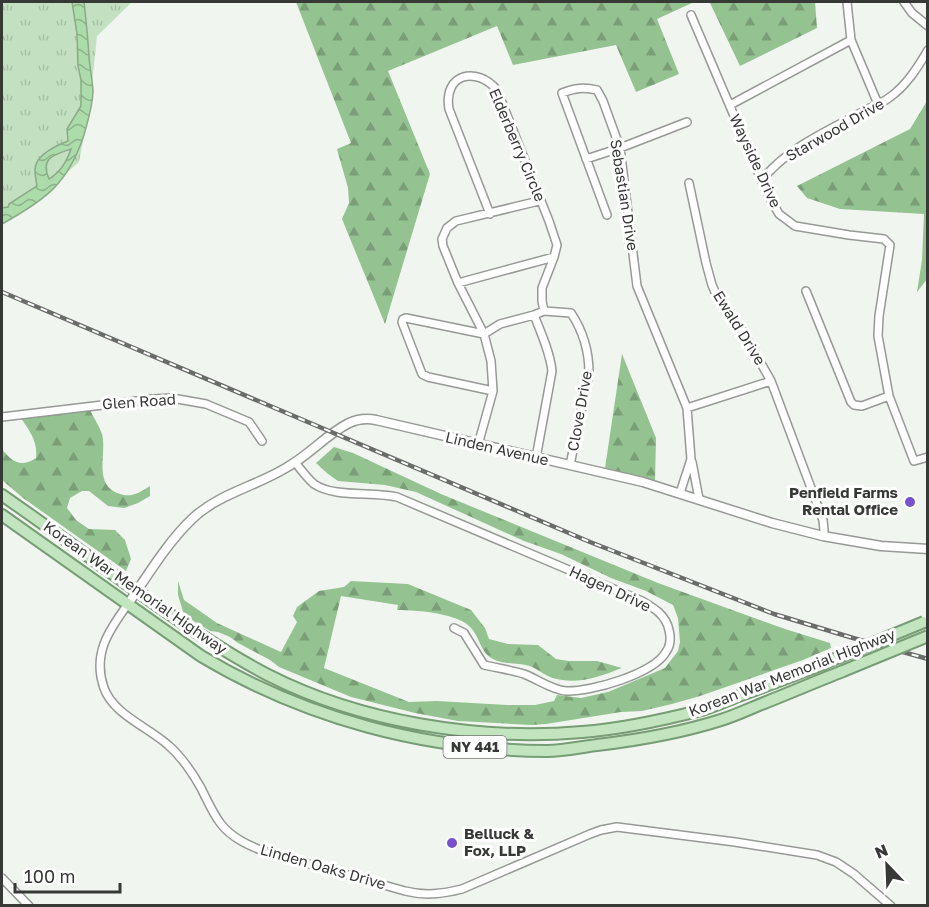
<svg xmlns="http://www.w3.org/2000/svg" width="929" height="907" font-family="'Golos Text',sans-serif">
  <defs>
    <pattern id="forest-firs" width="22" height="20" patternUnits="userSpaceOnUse" patternTransform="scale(1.5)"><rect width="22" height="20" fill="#94c391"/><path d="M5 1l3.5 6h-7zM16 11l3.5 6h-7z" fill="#7a9f77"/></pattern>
    <pattern id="park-tufts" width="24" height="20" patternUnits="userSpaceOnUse" patternTransform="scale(1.5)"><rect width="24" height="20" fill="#c3e0c1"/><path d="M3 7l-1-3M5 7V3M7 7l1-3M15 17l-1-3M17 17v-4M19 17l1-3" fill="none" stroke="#a8c1a6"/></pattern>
    <pattern id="water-waves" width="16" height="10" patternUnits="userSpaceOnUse" patternTransform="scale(1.5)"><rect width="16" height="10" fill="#acdca9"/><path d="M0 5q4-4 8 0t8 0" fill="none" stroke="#8db38a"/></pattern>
  </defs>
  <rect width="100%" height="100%" fill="#f1f5f0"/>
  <path fill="url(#forest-firs)" d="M296 2H689L692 3 657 19 679 74 636 92 616 45 513 65 497 26 388 71 430 174 385 324 342 219 349 203 348 188 337 149 351 143Z
    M717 2H815L817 28 740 66 710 3Z
    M927 101V279L917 292 922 260 924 214 840 209 807 198 797 186 910 129Z
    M622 354 656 438 655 481 605 468Z
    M89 408C93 417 99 425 102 434 107 452 94 481 115 492 130 499 137 494 150 486V496L138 503 124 508 108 506 89 491H82L70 498 67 508 76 520 89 529 115 530 125 540 131 559 126 571 23 498 2 480V449C12 462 21 468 36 458 38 441 29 430 20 417Z
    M334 447 353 453 441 494 658 583 785 629 830 643 831 648 803 660 700 696 672 704 642 711 621 712 546 724 531 725 458 721 415 713 351 697 279 667 270 660 238 643 230 637 218 632 210 631 184 615 178 595V581L184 600 217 623 281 652 297 622 293 616 297 607 319 591 344 587 351 581 408 584 471 610 485 628 489 639 508 644 538 645 556 659 569 661H597L622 668C599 677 575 686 550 677 543 674 537 669 530 666 518 662 504 665 493 659 481 653 480 639 472 629 460 613 416 610 397 610L398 605 341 596 324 668 409 702 437 701 507 705H535L554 701 557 695 581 698 608 692 665 668 678 651 680 642 678 618 673 605 646 591 611 578 561 554 524 541 416 492 385 485 338 481 328 474 316 463Z"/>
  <path fill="url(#park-tufts)" d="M2 2H132L97 36 90 104 79 162 40 196 2 223Z"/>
  <path fill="url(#water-waves)" stroke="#89ab87" stroke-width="1.5" fill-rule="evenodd" d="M72 2H84C86 20 88 39 89 57 90 68 92 79 93 90 93 105 88 120 84 135 68 184 45 200 2 224V208L8 207 9 204 37 186C36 181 35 175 35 170 35 155 55 146 68 141L67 129 81 106V80L78 66 77 34ZM71 149C67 161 61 172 49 179 40 158 53 155 71 149Z"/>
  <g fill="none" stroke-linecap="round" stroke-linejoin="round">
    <g stroke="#969995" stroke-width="10">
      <path id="minor" d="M847 2 851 40 878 104
        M904 2 912 13 928 26
        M691 15 767 193 779 214 795 226 849 235 884 239 890 245 879 316 878 336 889 396 914 461 928 457
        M730 105 851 40
        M586 159 620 148 687 122
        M762 180C788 147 830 130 866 110 874 106 883 103 890 97 906 86 918 67 928 50
        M689 183 706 263 712 285 718 299 726 311 742 330 771 381 823 520 824 531 823 536
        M490 214 449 109C443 73 477 66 497 90L549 221 557 245 554 257 542 288V301L544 311
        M607 215 562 93C575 88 584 87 597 90L603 101 620 148 637 286 687 408 691 459 680 493
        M458 283 554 257
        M806 291 851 402 854 405 862 406 889 396
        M534 315C541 333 550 352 552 371L536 458
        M484 334 500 324 534 315 544 311 571 313C583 331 589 351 589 373L570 465
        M484 334 406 318 403 319 402 322 422 374 428 377 493 391
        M687 408 771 381
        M2 417 153 399 172 398 206 404 249 422 262 441
        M478 445 493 391 491 361 484 334 458 283 443 246 442 239 447 228 456 221 539 201
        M295 462C301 470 307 478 314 484 334 498 373 491 397 497L642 601C654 608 666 615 669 630 671 638 671 645 666 652 653 674 591 692 566 691 552 690 537 679 524 674 511 670 497 668 484 665L464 633 454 628
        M692 462 699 499
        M128 604C109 630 92 654 104 688 113 714 148 727 168 745 182 757 192 772 201 788 207 800 213 814 221 824 232 838 248 845 263 851L405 891C425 896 442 894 462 889L590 834 601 830 617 827 735 842 817 855 836 862 854 874 891 906
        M2 878 29 906"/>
    </g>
    <g stroke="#969995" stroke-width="11">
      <path id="tertiary" d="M128 604C148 575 167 543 192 519 219 493 258 486 289 466 310 454 327 434 349 423 358 419 366 418 376 420L643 482 772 523 823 536 881 546 928 549"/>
    </g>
    <g stroke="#779d75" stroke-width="14">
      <path id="primary" d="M2 495C45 525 88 556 131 587 175 618 220 650 268 675 360 722 479 741 582 732 622 729 663 720 702 710 716 706 730 699 744 694 771 684 798 674 825 663
        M2 515 201 656C306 719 425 750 547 751 563 751 581 747 597 745 639 740 680 733 721 720 734 716 747 710 759 705 787 694 815 682 843 671"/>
    </g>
    <use href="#minor" stroke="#fff" stroke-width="7"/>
    <use href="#tertiary" stroke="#fff" stroke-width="8"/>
    <use href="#primary" stroke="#c2e5c0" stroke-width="10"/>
    <g stroke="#696c69" stroke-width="4.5">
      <path id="rail" d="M2 292 590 542 774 614 853 638 928 659"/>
    </g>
    <use href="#rail" stroke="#fff" stroke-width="2" stroke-dasharray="7" stroke-linecap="butt"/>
    <g stroke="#779d75" stroke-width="14" stroke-linecap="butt">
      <path id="primary-bridge" d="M825 663 924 622
        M843 671 928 636"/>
    </g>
    <use href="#primary-bridge" stroke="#c2e5c0" stroke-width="10"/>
  </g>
  <g fill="#7752cc" stroke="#fff" stroke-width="2">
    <circle cx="910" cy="502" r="6"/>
    <circle cx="452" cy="843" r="6"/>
  </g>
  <g text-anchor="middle" stroke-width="6" stroke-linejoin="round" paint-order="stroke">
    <rect fill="#fff" stroke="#737473" stroke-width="1.5" x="443.5" y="736" width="63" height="22" rx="4.5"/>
    <g font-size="14" font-weight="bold" fill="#373937">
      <text x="475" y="752">NY 441</text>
    </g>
    <g font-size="15" fill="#373937" stroke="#fff">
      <text transform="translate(835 130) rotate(-30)" y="5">Starwood Drive</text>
      <text transform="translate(517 145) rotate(67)" y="5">Elderberry Circle</text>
      <text transform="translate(755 161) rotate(65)" y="5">Wayside Drive</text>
      <text transform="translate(624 195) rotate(81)" y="5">Sebastian Drive</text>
      <text transform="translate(739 328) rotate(58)" y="5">Ewald Drive</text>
      <text transform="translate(139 402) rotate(-4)" y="5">Glen Road</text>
      <text transform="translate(580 411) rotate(-80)" y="5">Clove Drive</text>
      <text transform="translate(497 449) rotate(13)" y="5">Linden Avenue</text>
      <text transform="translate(135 588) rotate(35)" y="5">Korean War Memorial Highway</text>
      <text transform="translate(610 589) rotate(25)" y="5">Hagen Drive</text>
      <text transform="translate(792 673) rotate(-21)" y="5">Korean War Memorial Highway</text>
      <text transform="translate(323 867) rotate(16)" y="5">Linden Oaks Drive</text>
    </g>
    <g font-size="15" font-weight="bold" fill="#373937" stroke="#fff" text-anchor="end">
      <text x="898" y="498">Penfield Farms<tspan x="898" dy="17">Rental Office</tspan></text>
      <text x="464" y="839" text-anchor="start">Belluck &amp;<tspan x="464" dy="17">Fox, LLP</tspan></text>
    </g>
  </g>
  <rect width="929" height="907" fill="none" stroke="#373937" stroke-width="6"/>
  <g transform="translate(887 865) rotate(337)" stroke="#ffffff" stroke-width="4.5" paint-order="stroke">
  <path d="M0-4.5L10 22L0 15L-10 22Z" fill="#373937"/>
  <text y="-9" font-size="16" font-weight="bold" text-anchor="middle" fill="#373937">N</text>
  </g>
  <path d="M15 883v9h105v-9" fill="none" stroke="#373937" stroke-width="3"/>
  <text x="24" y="883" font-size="18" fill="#373937" stroke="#ffffff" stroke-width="4.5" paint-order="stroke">100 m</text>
</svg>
